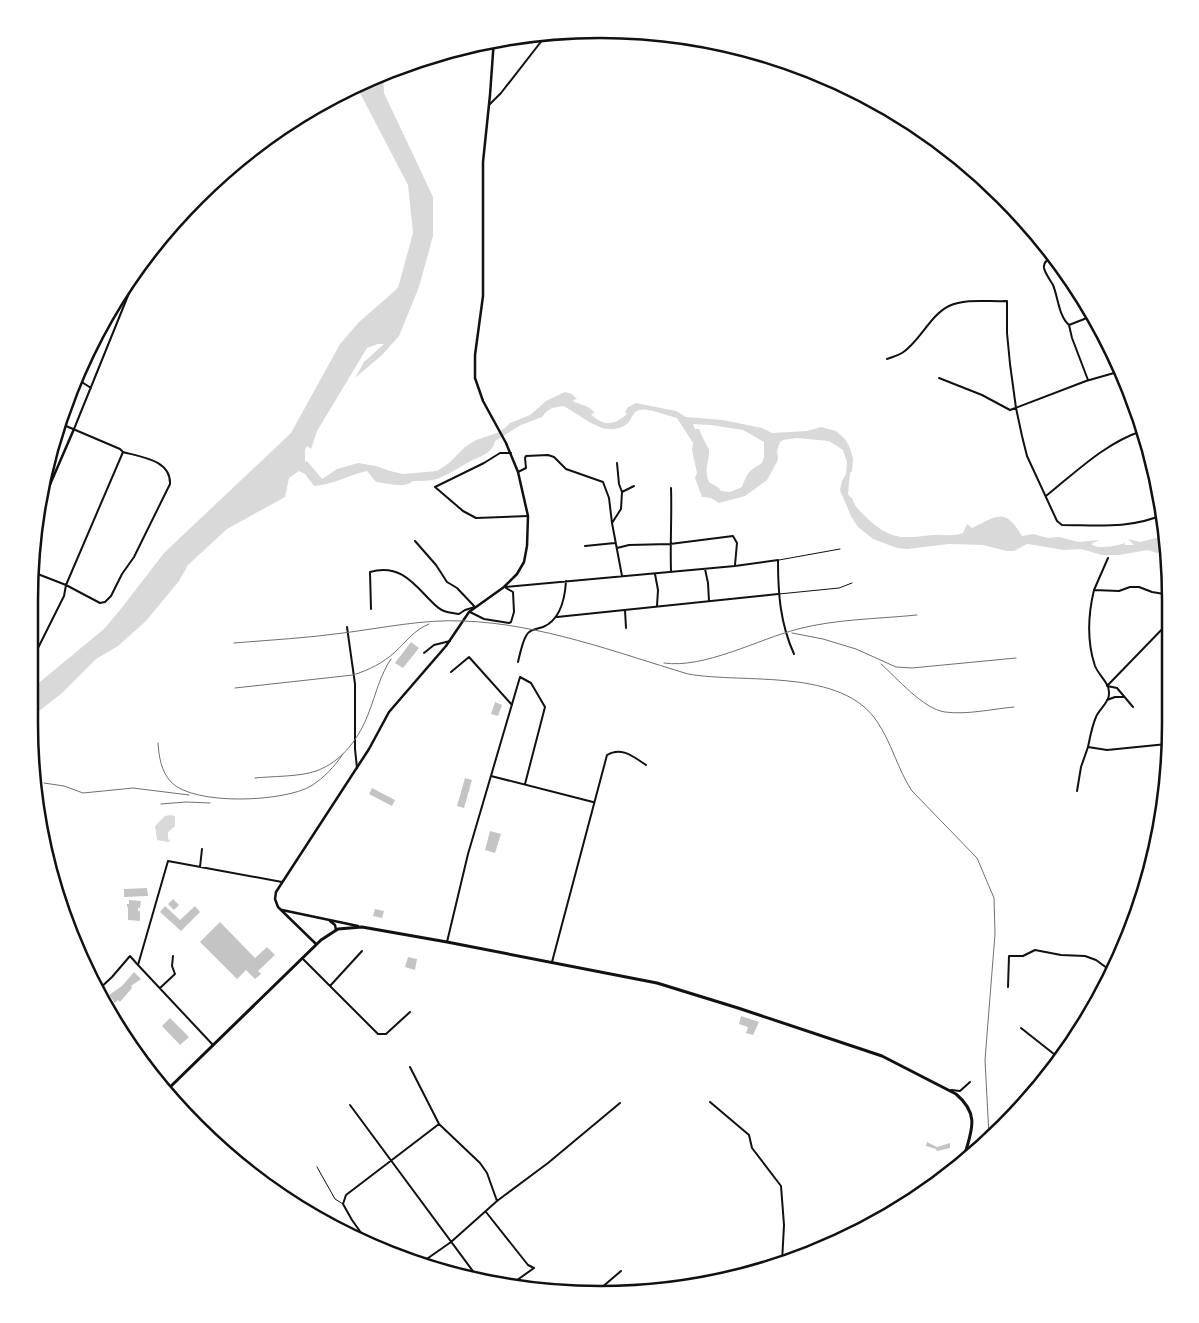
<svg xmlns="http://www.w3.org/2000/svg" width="1199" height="1323" font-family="Rubik,sans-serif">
  <rect width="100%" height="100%" fill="#fff"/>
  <path fill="#d9d9d9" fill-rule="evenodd" d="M383 72 384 93 433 197V236L419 287 399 336 382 355 355 378 364 362 384 344H378L367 348 317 431 311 449 307 446 305 450V462L307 461 322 479 337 469 358 463 376 466 390 471 403 474 437 471 449 463 465 447 476 440 497 433 505 428 510 423 530 415 546 401 565 392 572 394 577 399 573 400 574 402C582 405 590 406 595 413L591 414C603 427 615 425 627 414L625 412 628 407 636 403 676 411 686 417 723 420 762 428 772 433 807 431 821 427 836 431 845 439 850 448 853 459 852 471 850 473 848 494 850 497 852 498C855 508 861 512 868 519 892 541 903 538 933 535 943 534 953 537 963 533L967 524 972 528C997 517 1004 506 1022 536L1033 534 1048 538 1059 537 1079 542 1099 540 1091 544C1099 550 1115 546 1125 543V545H1134L1128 539 1140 542 1160 537 1164 539 1166 551 1157 553 1148 550 1119 555H1102L1081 549 1064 550 1027 544 1014 551H1007L983 545 949 544 907 549 897 548 873 539 858 527 851 516 840 490 842 481 846 474 847 462 843 450 829 441 797 438 783 440 780 442 777 451 778 457 777 462 767 480 745 496 719 503 711 498 702 497 695 478 697 473 692 450 693 443 677 418C669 416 646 407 639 410 632 412 632 420 627 424 606 439 585 418 567 408L563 406 552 408 546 412 542 417 521 425 495 441C492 455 479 456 469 462 458 468 448 475 437 479 429 481 421 481 413 481 404 489 387 483 376 482L367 471C348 475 333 485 314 486L305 474 299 471 289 478 285 497 227 529 188 565 179 581 146 621 118 646 96 659 62 693 29 719V691L104 629 120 610 164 553 291 433 340 344 359 322 398 288 413 233 408 185 360 93V83ZM693 424 711 425 743 430 764 442V457L762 463C749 471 748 471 742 487L730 492 721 491 719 488 709 482C703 467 710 463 709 449 707 447 701 434 699 429H695Z
    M170 815 175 816V826L168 832V839L171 841 168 842 157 840 155 826 165 816Z"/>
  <path fill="#c4c4c4" d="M411 642 419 648 403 668 395 663Z
    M495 702 502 705 498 716 491 714Z
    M465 778 472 780 464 808 457 806Z
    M372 788 395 800 392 806 369 794Z
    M490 831 501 834 495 853 485 850Z
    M147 888 148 896 124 897V889Z
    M173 899 179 905 174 910 168 904Z
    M129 900 141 901 140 908H138V911H140V921L128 920V907H127V904H129Z
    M165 906 180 920 195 906 200 912 181 931 160 912Z
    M375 909 384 911 382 918 373 916Z
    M220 922 255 958 267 947 275 955 258 971 261 974 255 979 246 970 237 979 200 942Z
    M408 957 417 959 415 970 405 967Z
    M134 972 141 979 131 986 132 988 120 1002 118 1000 115 1003 109 995 122 986Z
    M741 1016 759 1022 753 1035 746 1033 748 1027 739 1024Z
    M170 1018 189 1037 180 1045 162 1026Z
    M927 1142 937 1147 950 1143V1148L937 1151 936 1149 926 1146Z"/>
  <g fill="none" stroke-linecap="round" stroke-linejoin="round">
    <path stroke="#111" stroke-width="1" d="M779 560 840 549
      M779 594 839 588 852 583
      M317 1167 335 1199 343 1204"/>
    <path stroke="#111" stroke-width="2" d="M490 104 501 93 547 34
      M1053 257C1048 259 1043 262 1044 268 1045 273 1050 280 1053 285 1058 297 1059 317 1069 325L1072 338 1088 380
      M1069 325 1092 316
      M887 359C892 357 897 356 902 353 919 343 930 315 949 306 966 298 989 302 1007 301V333L1010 364 1016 408 1022 436 1027 456 1057 521 1062 525C1096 525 1130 529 1162 515
      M74 377 91 388
      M939 378 982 395 1010 410 1086 381 1121 371
      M74 429 142 261
      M511 453H500L484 463 435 487 463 511 476 518 528 516
      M617 463 619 484 622 492
      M518 472 526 468 525 458 526 456 548 455 554 457 566 469 603 482 609 498 612 523
      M671 488C672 516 670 543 671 571
      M1046 496C1076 472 1105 443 1142 431
      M585 546 615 543
      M617 548 629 545 670 544 733 536 737 543 735 565
      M705 569 708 583 709 601
      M30 571 66 585 100 603 105 602 111 596 122 574 134 557 170 484C171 460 141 457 123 452L120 449 59 423
      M655 574 658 590 657 606
      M622 576 612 523 621 509 622 492 634 486
      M504 587 735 566 778 560C778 593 780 623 794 654
      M1094 590 1108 558
      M371 609 370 572C398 564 412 581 429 599 434 604 438 609 444 611 449 613 454 613 459 614L465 610 475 607 457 588 447 582 436 565 415 541
      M625 610 626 628
      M470 612 484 619 509 623 511 622 514 612 513 592 506 588
      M557 617 778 594
      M347 627 355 684V749L357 768
      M424 653 434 645 450 641
      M518 662C520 654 522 643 526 636 529 629 537 629 543 627 560 620 565 598 566 581
      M29 666 64 596 66 585 123 452
      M451 672 469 657 512 705
      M1107 700 1115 697H1124
      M1133 707 1117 688 1107 686 1170 621
      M1167 744 1107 750 1088 747C1090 737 1092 726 1096 717 1099 709 1109 703 1109 694 1110 683 1099 676 1095 666 1087 642 1088 615 1094 590L1119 591 1130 587H1139L1152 592 1170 595
      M491 776 593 802
      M1077 791 1081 767 1088 747
      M200 867 202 849
      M447 942 468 854 520 677 531 683 545 707 525 784
      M302 958 378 1034H386L410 1012
      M552 962 607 755C621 746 634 757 646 765
      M330 986 362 951
      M1008 987 1009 956H1023L1035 950 1061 955 1085 956 1096 960 1111 971
      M160 988 175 974 172 966 173 956
      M97 991 112 977 130 956 138 965
      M1021 1028 1059 1058
      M213 1045 138 965 168 861 282 882
      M141 1061 223 1147
      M410 1067 439 1124 480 1163 487 1173 497 1201
      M951 1090 960 1091 970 1082
      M710 1102 749 1135 752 1148 781 1186 784 1225 782 1262
      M350 1105 478 1278
      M486 1212 528 1265 534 1268 513 1283
      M369 1244 352 1220 343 1204 346 1195 439 1124
      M421 1263 451 1242 497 1201 548 1163 620 1103
      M594 1294 621 1271"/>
    <path stroke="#111" stroke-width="2.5" d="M36 517 74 429
      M282 910 358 926
      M330 921 335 925 336 930
      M316 944 278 907 275 899 276 892 369 749 389 712 446 646 469 612 504 587 517 574 524 562 527 546 528 516 518 472 506 443 483 401 475 378V355L483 296V162L490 95 494 39"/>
    <path stroke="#111" stroke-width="3" d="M166 1091 321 940 338 929 362 927 447 942 657 983 738 1008 882 1056 956 1094C982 1116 970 1133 963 1161"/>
    <path stroke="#707070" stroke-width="1" d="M792 633 823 639 856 649 896 667 912 668 1016 658
      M234 643C270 640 307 638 343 633 383 628 423 619 464 621 541 624 615 652 688 674 744 684 843 667 878 723 892 744 898 770 912 791L977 858 994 898 995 934 985 1060 989 1136
      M664 663C704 669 759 639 798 629 836 619 877 619 917 615
      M881 664C897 678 923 709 945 712 967 715 992 709 1014 707
      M235 688 353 675C369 670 383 663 395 652 407 641 414 630 429 624
      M158 743C159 757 161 771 171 782 194 806 284 802 311 786 325 777 334 767 343 754
      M255 778C273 776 299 777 316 771 342 762 360 737 369 712 376 694 380 675 391 659
      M44 783 64 786 83 793 133 788 189 795
      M161 804 186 802 210 803"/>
  </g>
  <path d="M0 0H1199V1323H0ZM600 38H600A562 562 0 0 1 1162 600V724A562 562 0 0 1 600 1286H600A562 562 0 0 1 38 724V600A562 562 0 0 1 600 38Z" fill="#fff" fill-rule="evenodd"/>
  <path fill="none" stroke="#111" stroke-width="2.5" d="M600 38H600A562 562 0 0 1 1162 600V724A562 562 0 0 1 600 1286H600A562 562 0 0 1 38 724V600A562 562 0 0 1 600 38Z"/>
</svg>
